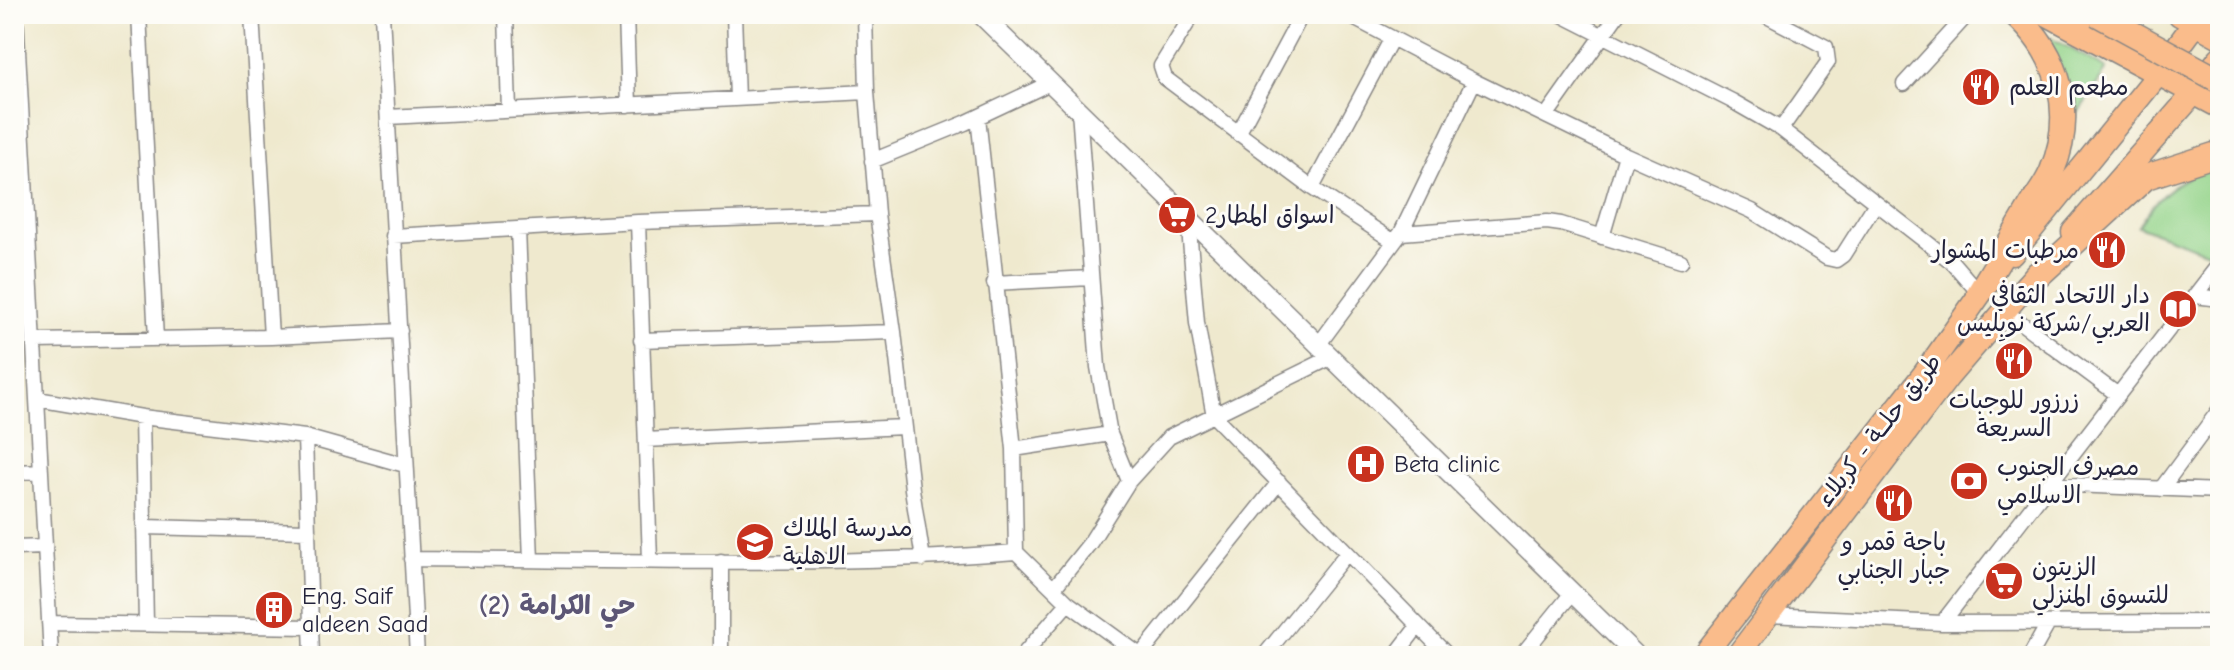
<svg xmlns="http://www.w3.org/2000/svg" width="2234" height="670" font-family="'Comic Neue','Playpen Sans Arabic',sans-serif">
  <rect width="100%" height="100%" fill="#fdfcf7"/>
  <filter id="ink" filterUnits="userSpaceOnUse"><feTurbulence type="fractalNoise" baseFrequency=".0125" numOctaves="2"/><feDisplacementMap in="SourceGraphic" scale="16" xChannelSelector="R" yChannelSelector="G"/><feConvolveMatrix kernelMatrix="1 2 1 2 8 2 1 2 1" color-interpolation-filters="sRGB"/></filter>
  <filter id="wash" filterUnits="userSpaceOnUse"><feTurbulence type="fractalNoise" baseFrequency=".006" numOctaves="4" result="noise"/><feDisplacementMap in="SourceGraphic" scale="32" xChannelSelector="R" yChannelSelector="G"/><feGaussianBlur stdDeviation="1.8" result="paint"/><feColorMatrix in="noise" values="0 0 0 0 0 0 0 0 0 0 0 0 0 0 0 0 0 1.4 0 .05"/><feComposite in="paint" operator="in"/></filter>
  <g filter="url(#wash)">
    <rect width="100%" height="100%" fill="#efe9ce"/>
    <path fill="#95d48b" stroke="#5c7b63" stroke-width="2" d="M2048 36 2107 69 2070 125Z
      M2204 169H2220V234L2208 252 2138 226C2158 196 2171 184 2204 169Z"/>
  </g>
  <g filter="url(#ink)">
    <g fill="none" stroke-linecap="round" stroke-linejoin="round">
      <g stroke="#888684" stroke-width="17">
        <path id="minor" d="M16 14 51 656
          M139 14 156 339
          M252 14 271 337
          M382 14 417 656
          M506 14 509 111
          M626 14 629 105
          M734 14 737 99
          M1193 14 1161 66 1165 78 1312 188 1393 241
          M1346 14 1474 81 1626 155 1752 211 1827 258 1836 260 1843 255 1876 203
          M1560 14 1732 101 1781 129 1952 262 1979 293
          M1763 14 1826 47 1828 62 1781 129
          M1904 84 1968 14
          M867 92 877 214 894 332 912 489 923 559
          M1079 110 1098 367 1110 434 1129 481
          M1546 116 1618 14
          M388 117 867 92 865 14
          M978 117 1014 449 1016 552 1068 603 1141 656
          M1238 134 1302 14
          M872 161 965 123 1050 83
          M1312 188 1392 38
          M1188 217 1197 323 1214 416 1448 656
          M638 222 650 560
          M518 229 531 560
          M1401 233 1547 222 1561 224 1681 261
          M393 236 638 222 877 214
          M1602 237 1626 155
          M994 283 1091 278
          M2195 296 2220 299
          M2005 311 2118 395
          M641 340 894 332
          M35 341 271 337 400 331
          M1319 344 1401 233 1474 81
          M37 399 142 417 305 437 405 465
          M142 417 146 624
          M305 437 312 656
          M646 440 903 427
          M1014 449 1110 434
          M14 472 41 471
          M2047 484 2220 491
          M2161 489 2220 409
          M144 527 308 531
          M14 548 45 547
          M411 559C613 560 815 568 1016 552
          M1054 588 1090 543 1129 481 1169 437 1332 357
          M1768 615 1942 623 2220 622
          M49 623 311 627
          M1942 623 2220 263
          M721 656V561
          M1022 656 1068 603
          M1140 656 1279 482
          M1264 656 1347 553
          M1395 656 1418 626
          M1521 656 1572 593
          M2030 656 2048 624"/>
      </g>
      <g stroke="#888684" stroke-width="21">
        <path id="tertiary" d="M980 14 1637 656"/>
      </g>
      <g stroke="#888684" stroke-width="25">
        <path id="primary" d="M2073 232 2195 92
          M2012 254 2160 72
          M1703 656 1924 374 1990 280
          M1737 656 1948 377 2037 273"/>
      </g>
      <g stroke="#888684" stroke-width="27">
        <path id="trunk" d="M2048 14 2220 106
          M2180 14 2220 36
          M2161 70 2202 14
          M2196 90 2220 59
          M2026 287 2146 177 2220 153
          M1979 293C1996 265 2013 237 2030 208 2037 196 2047 184 2052 171 2076 113 2060 55 2015 14"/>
      </g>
      <use href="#minor" stroke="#fff" stroke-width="14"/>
      <use href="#tertiary" stroke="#fff" stroke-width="18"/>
      <use href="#primary" stroke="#fabc8b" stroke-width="22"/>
      <use href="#trunk" stroke="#fabc8b" stroke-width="24"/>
      <g stroke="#888684" stroke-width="27" stroke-linecap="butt">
        <path id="trunk-bridge" d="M2097 14 2220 81"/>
      </g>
      <use href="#trunk-bridge" stroke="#fabc8b" stroke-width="24"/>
    </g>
  </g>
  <defs>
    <g id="restaurant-disc" transform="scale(2)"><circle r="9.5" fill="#c8321e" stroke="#fdfcf7"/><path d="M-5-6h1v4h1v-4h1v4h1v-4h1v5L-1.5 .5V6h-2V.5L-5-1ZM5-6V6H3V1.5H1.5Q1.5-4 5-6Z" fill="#fff"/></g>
    <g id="supermarket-disc" transform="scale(2)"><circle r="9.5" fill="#c8321e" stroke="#fdfcf7"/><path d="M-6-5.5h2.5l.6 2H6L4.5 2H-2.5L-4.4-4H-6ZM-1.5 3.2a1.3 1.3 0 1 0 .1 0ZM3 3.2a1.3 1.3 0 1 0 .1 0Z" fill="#fff"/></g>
    <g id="library-disc" transform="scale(2)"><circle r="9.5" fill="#c8321e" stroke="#fdfcf7"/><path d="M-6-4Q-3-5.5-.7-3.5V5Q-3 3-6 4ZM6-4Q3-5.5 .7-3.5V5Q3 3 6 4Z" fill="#fff"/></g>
    <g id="hospital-disc" transform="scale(2)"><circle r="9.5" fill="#c8321e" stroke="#fdfcf7"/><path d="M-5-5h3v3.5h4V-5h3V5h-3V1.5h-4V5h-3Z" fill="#fff"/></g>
    <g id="bank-disc" transform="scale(2)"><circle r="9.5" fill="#c8321e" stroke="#fdfcf7"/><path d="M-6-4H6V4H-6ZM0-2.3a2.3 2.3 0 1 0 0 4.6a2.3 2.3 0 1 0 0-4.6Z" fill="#fff"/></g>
    <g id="school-disc" transform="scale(2)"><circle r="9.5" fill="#c8321e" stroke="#fdfcf7"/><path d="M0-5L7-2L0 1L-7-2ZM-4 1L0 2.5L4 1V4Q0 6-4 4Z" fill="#fff"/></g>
    <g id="building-disc" transform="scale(2)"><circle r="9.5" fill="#c8321e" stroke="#fdfcf7"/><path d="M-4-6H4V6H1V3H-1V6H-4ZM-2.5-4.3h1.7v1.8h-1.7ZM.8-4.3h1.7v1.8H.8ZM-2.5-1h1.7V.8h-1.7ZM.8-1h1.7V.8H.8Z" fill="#fff"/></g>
  </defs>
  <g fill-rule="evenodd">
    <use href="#restaurant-disc" x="1981" y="87"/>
    <use href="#supermarket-disc" x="1177" y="215"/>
    <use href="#restaurant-disc" x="2107" y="250"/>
    <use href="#library-disc" x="2178" y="309"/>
    <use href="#restaurant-disc" x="2014" y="361"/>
    <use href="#hospital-disc" x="1366" y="464"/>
    <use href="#bank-disc" x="1969" y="481"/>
    <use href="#restaurant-disc" x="1894" y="503"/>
    <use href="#school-disc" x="755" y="542"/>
    <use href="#supermarket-disc" x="2004" y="581"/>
    <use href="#building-disc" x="274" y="610"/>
  </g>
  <g text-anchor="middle" stroke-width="6" stroke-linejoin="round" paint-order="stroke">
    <g font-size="24" fill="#22223b" stroke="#fdfcf7" text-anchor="start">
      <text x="2009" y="95">مطعم العلم</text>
      <text x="1205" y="223">اسواق المطار2</text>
      <text x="2079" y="258" text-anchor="end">مرطبات المشوار</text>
      <text x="2150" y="303" text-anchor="end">دار الاتحاد الثقافي<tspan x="2150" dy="28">العربي/شركة نوبِليس</tspan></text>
      <text x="2014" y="408" text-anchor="middle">زرزور للوجبات<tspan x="2014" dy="28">السريعة</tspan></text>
      <text x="1394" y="472">Beta clinic</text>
      <text x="1997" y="475">مصرف الجنوب<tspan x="1997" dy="28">الاسلامي</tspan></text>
      <text x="783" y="536">مدرسة الملاك<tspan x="783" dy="28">الاهلية</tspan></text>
      <text x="1894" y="550" text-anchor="middle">باجة قمر و<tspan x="1894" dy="28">جبار الجنابي</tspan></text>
      <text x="2032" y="575">الزيتون<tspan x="2032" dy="28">للتسوق المنزلي</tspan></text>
      <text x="302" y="604">Eng. Saif<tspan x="302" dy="28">aldeen Saad</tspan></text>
    </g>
    <g font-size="24" fill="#22223b" stroke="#fdfcf7">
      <text transform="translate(1879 430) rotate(-52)" y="8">طريق حلــة - كربلاء</text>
    </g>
    <g font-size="26" font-weight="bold" fill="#5c5675" stroke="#fdfcf7">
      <text x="557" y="614">حي الكرامة (2)</text>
    </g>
  </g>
  <rect width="2234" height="670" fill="none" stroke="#fdfcf7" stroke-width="48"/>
</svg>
